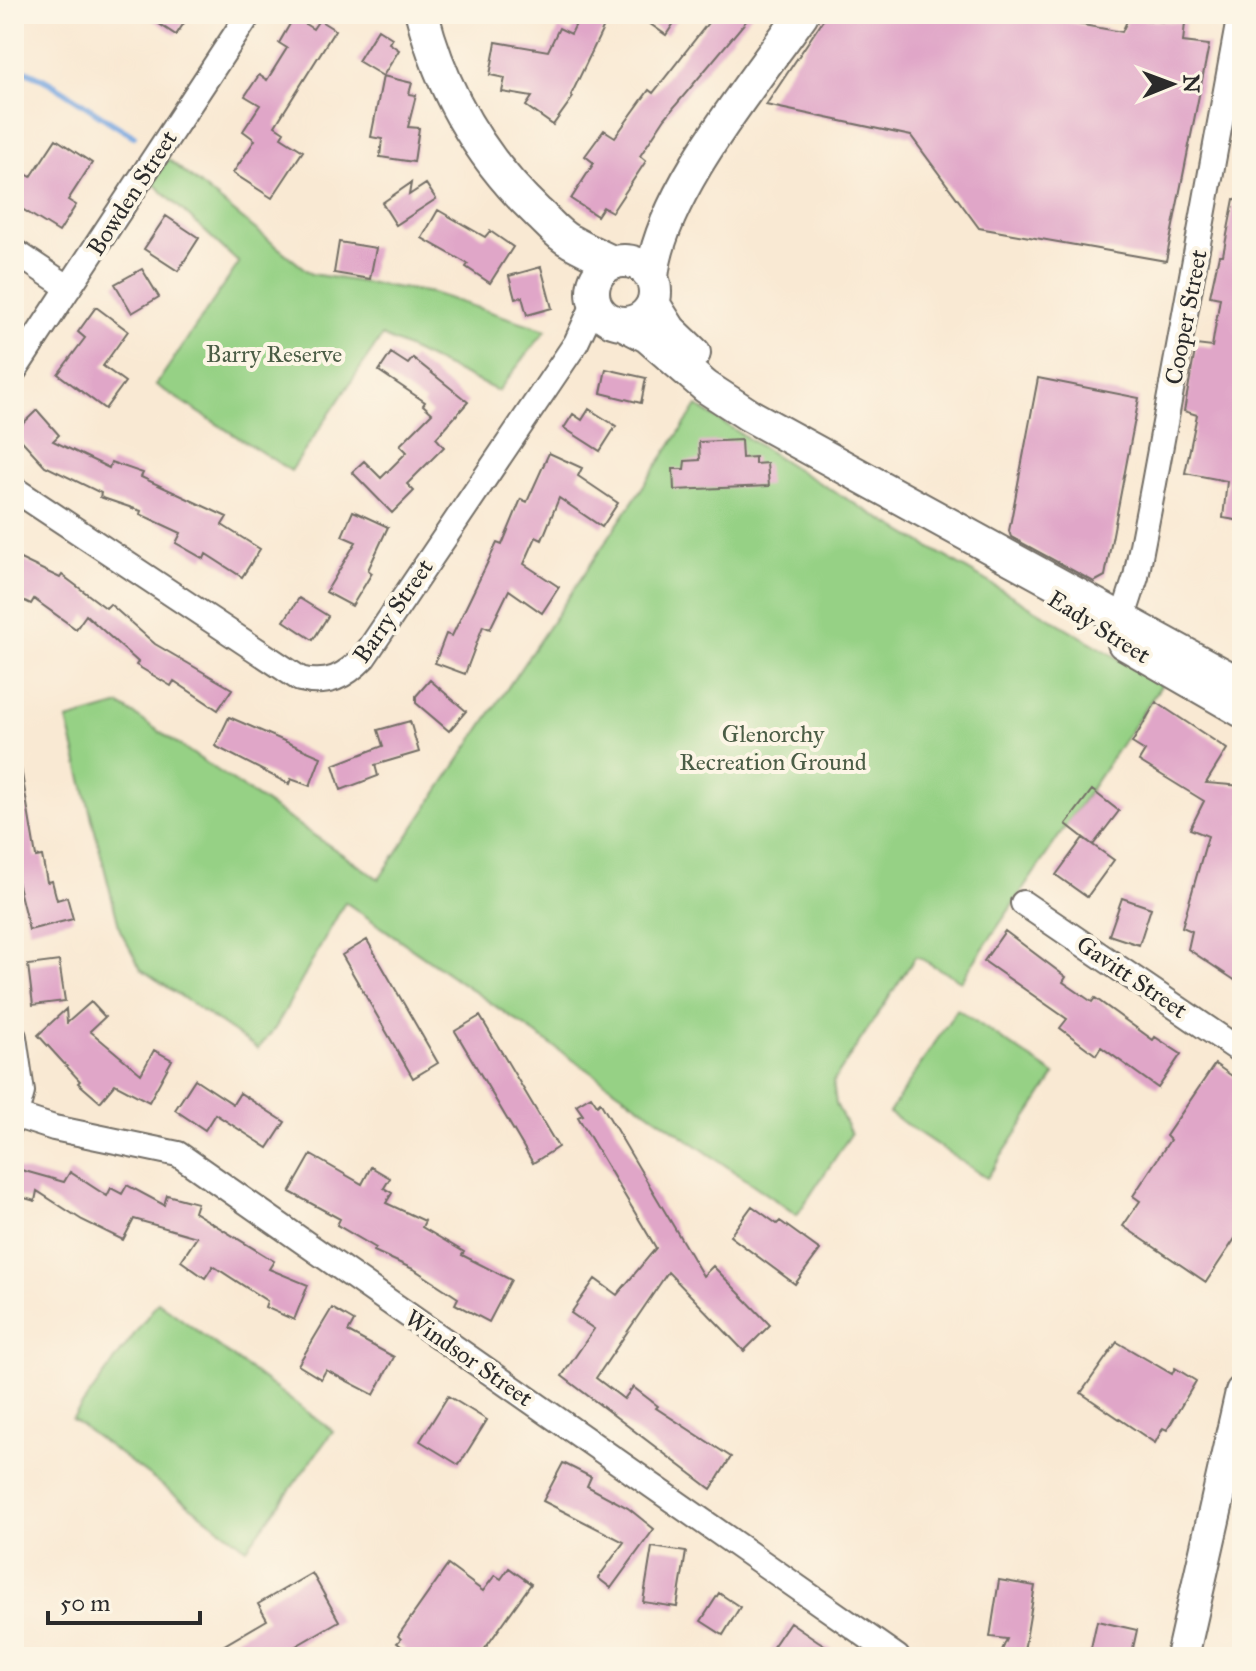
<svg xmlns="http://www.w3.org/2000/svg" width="1256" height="1671" font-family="'IM FELL Great Primer',serif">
  <rect width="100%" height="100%" fill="#fcf5e5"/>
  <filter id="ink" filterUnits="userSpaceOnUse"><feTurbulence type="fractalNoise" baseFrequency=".0125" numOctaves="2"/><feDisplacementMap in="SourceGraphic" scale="16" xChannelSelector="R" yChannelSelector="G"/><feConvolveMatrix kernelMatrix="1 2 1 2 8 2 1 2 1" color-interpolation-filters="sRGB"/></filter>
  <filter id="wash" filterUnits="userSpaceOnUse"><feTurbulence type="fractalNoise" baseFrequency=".006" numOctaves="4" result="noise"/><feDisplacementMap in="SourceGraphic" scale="32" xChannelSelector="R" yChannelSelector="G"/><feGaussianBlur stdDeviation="1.8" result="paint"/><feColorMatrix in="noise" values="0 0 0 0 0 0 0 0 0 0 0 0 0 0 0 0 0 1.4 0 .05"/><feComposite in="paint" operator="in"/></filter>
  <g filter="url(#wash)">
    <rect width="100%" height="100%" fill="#f9e9d3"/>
    <path fill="#96d185" stroke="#607e58" stroke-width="2" d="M168 159 311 274 432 293 546 330 498 391 382 336 291 471 156 385 239 263 153 183Z
      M697 406 801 472 1162 684 961 981 916 956 833 1082 836 1104 851 1134 797 1215 345 902 276 1027 258 1049 141 969 120 930 67 720 120 705 379 879Z
      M957 1009 1055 1075 987 1178 889 1113Z
      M158 1302 333 1431 247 1548 72 1419Z"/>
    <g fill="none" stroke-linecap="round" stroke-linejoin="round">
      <path stroke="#76a6e0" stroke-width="6" d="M14 67C55 79 94 115 134 136"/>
    </g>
    <g id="blocks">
      <path fill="#e0a6c8" d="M144 14H190L176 35Z
        M581 14H610L571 95 573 97 553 125 526 106 532 97 502 92 505 78 490 75 496 42 548 51 559 28 571 34Z
        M636 14H680L666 35Z
        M715 14H752L665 118 640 156 646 161 612 212 603 207 597 216 571 199 594 163 585 156 604 130 615 137 649 90 653 93Z
        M827 14H1021L1122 32 1128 19 1185 23 1183 42 1209 45 1166 261 979 228 911 136 766 105Z
        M294 17 313 29 319 20 335 30 275 126 284 132 281 137 303 151 272 198 233 173 255 140 243 131 260 105 245 96 259 75 267 80 287 48 279 43Z
        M378 29 392 38 389 43 399 50 383 76 358 61Z
        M383 76 412 83 409 94 416 95 408 127 419 128 414 162 380 157 382 139 371 137Z
        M56 139 92 163 68 200 76 205 59 232 14 204V167L31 177Z
        M411 183 409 195 426 184 436 199 396 225 382 203Z
        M1234 199 1242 200V521L1223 518 1227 481 1185 473 1197 415 1184 411 1196 345 1212 347 1220 298 1210 296 1219 255H1223Z
        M438 210 485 237 490 231 513 247 490 283 466 267 468 264 422 238Z
        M166 216 199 238 178 271 144 249Z
        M339 242 376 248 370 279 334 273Z
        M541 267 552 308 527 315 522 297 515 299 509 276Z
        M142 269 159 297 132 313 115 284Z
        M96 307 128 331 103 366 125 382 105 409 58 374 85 338 78 332Z
        M391 353 408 364 413 358 468 402 436 438 444 447 407 484 414 491 392 513 352 472 364 461 381 478 407 452 400 445 432 413 423 405 425 402 379 371Z
        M606 369 646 378 641 403 601 393Z
        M1038 378 1139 398 1105 576 1094 582 1011 537 1009 531Z
        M589 409 616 426 600 451 564 428 573 414 582 420Z
        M37 410 59 435 53 441 109 468 111 462 143 473 141 477 227 517 222 525 260 549 242 577 206 554 204 559 176 543 181 533 140 514 141 511 100 497 101 493 45 466 14 432Z
        M741 440 742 458 755 457V464L767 463 769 486 674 490 673 469H684L685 461 700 460 699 442Z
        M549 453 582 468 578 476 618 503 602 527 559 498 542 540 536 537 524 564 559 587 542 613 509 590 490 629 483 626 465 674 435 663 446 634 452 636 497 543 502 545 521 499 527 502Z
        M353 511 388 527 368 570 372 573 352 606 326 592 356 542 342 536Z
        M14 556 60 578 62 575 106 608 110 604 155 644 232 689 218 710 174 681 171 686 136 665 138 662 86 615 76 629 34 599 31 604 14 596Z
        M299 598 328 616 313 640 284 621Z
        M430 680 466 711 449 731 416 703V696Z
        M1156 702 1227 749 1206 783 1242 786V985L1188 949 1192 931 1182 927 1208 836 1190 829 1204 801 1139 761 1145 751 1132 743Z
        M229 717 321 757 310 786 291 779 289 784 215 746Z
        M410 721 419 752 375 765 378 776 341 790 333 765 383 746 378 730Z
        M14 768H21L36 857 42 856 47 882 52 881 57 900 67 897 73 919 29 930 14 869Z
        M1092 790 1119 811 1093 845 1066 824Z
        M1083 838 1114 860 1087 897 1056 875Z
        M1122 898 1151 908 1139 945 1109 935Z
        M1005 931 1066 977 1063 982 1092 1002 1095 998 1153 1040 1155 1037 1181 1054 1158 1088 1101 1047 1096 1055 1060 1028 1067 1019 984 961Z
        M367 940 438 1063 413 1078 342 955Z
        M59 961 65 1001 33 1005 28 965Z
        M91 1002 105 1017 90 1031 141 1074 154 1050 172 1060 149 1102 115 1084 100 1102 78 1083 80 1081 38 1035 66 1009 67 1023Z
        M480 1016 558 1147 533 1163 455 1031Z
        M1215 1064 1242 1083V1228L1206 1282 1123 1226 1140 1201 1133 1196 1170 1140 1166 1136Z
        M195 1079 233 1104 240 1093 285 1122 268 1148 215 1114 205 1130 175 1110Z
        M591 1096 597 1105 600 1102 703 1276 713 1266 770 1325 744 1351 668 1272 596 1378 624 1399 633 1387 658 1406 656 1408 731 1457 711 1489 562 1376 594 1329 571 1313 595 1279 617 1295 656 1248 578 1117 583 1115 576 1105Z
        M311 1155 362 1184 371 1167 390 1178 384 1188 392 1193 386 1203 425 1221 422 1227 464 1252 462 1255 511 1280 489 1322 455 1304 458 1298 415 1270 374 1251 376 1248 337 1225 340 1219 290 1192Z
        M14 1168 64 1182 70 1172 107 1196 111 1188 122 1194 127 1185 164 1205 167 1195 197 1203 194 1212 274 1261 269 1269 308 1285 294 1320 265 1307 267 1301 213 1266 205 1278 181 1261 197 1237 134 1219 123 1240 82 1220 37 1191 35 1201 14 1195Z
        M752 1206 777 1224 780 1221 820 1250 795 1284 730 1236Z
        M332 1308 354 1321 348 1332 394 1357 374 1395 326 1370 321 1379 298 1365Z
        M1117 1342 1172 1374 1175 1368 1196 1381 1167 1430 1163 1428 1155 1443 1081 1393Z
        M448 1396 487 1420 459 1465 420 1441Z
        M563 1463 591 1477 587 1486 628 1508 654 1529 611 1588 598 1578 624 1542 543 1501Z
        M652 1547 686 1552 677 1607 643 1602Z
        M448 1565 483 1591 495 1575 501 1579 509 1568 531 1584 479 1657H399L405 1649 397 1643 401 1639 398 1636Z
        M312 1573 339 1621 277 1657H204L267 1620 258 1604Z
        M999 1580 1035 1586 1023 1657H999L1007 1639 990 1637Z
        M719 1593 740 1607 723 1635 701 1621Z
        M1097 1621 1137 1630 1131 1657H1089Z
        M790 1622 818 1641 844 1657H766Z"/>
    </g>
  </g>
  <g filter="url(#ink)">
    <use href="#blocks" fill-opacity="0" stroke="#736e66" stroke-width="2"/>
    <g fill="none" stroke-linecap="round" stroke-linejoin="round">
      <g stroke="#736e66" stroke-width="28">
        <path id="street" d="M14 251 69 288
          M14 371 249 14
          M14 489 300 679C327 686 345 677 364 657L576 343 595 302
          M1123 617 1136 577 1154 483 1240 14
          M1023 903 1242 1052
          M14 1037 22 1092 14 1121
          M17 1116 54 1128 178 1154 897 1657"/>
      </g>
      <g stroke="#736e66" stroke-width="36">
        <path id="secondary" d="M422 14C442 92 479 157 538 213 548 222 558 235 570 241 584 249 599 256 614 263
          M593 292a31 31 0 1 1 62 0a31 31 0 1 1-62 0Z
          M652 278C658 197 754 82 802 14
          M653 303 670 330 694 353
          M622 323 647 336 706 387 749 415 1242 685
          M1124 643 1242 711
          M1182 1657 1242 1392"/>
      </g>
      <use href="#street" stroke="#fff" stroke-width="24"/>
      <use href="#secondary" stroke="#fff" stroke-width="32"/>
    </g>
  </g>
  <g text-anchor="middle" stroke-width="8" stroke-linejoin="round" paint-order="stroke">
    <g font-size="24" fill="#2b2b2b" stroke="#fcf5e5">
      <text transform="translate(132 193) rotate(-57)" y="8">Bowden Street</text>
      <text transform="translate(1186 317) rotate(-79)" y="8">Cooper Street</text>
      <text transform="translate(393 611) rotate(-55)" y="8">Barry Street</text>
      <text transform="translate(1099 627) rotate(32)" y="8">Eady Street</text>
      <text transform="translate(1132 977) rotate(34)" y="8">Gavitt Street</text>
      <text transform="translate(469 1358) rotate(35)" y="8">Windsor Street</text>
    </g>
    <g font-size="24" fill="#4b5d46" stroke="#fcf5e5">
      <text x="274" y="362">Barry Reserve</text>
      <text x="773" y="742">Glenorchy<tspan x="773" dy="28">Recreation Ground</tspan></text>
    </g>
  </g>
  <rect width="1256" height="1671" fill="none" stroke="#fcf5e5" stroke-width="48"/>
  <g transform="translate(1172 84) rotate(89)" stroke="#fcf5e5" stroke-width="6" paint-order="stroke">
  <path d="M0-6L14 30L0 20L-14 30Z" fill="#2b2b2b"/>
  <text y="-12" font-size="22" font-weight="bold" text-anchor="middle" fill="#2b2b2b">N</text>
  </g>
  <path d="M48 1611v12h152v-12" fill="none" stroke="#2b2b2b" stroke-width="4"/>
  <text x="60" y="1611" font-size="24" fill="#2b2b2b" stroke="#fcf5e5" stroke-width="6" paint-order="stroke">50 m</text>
</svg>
